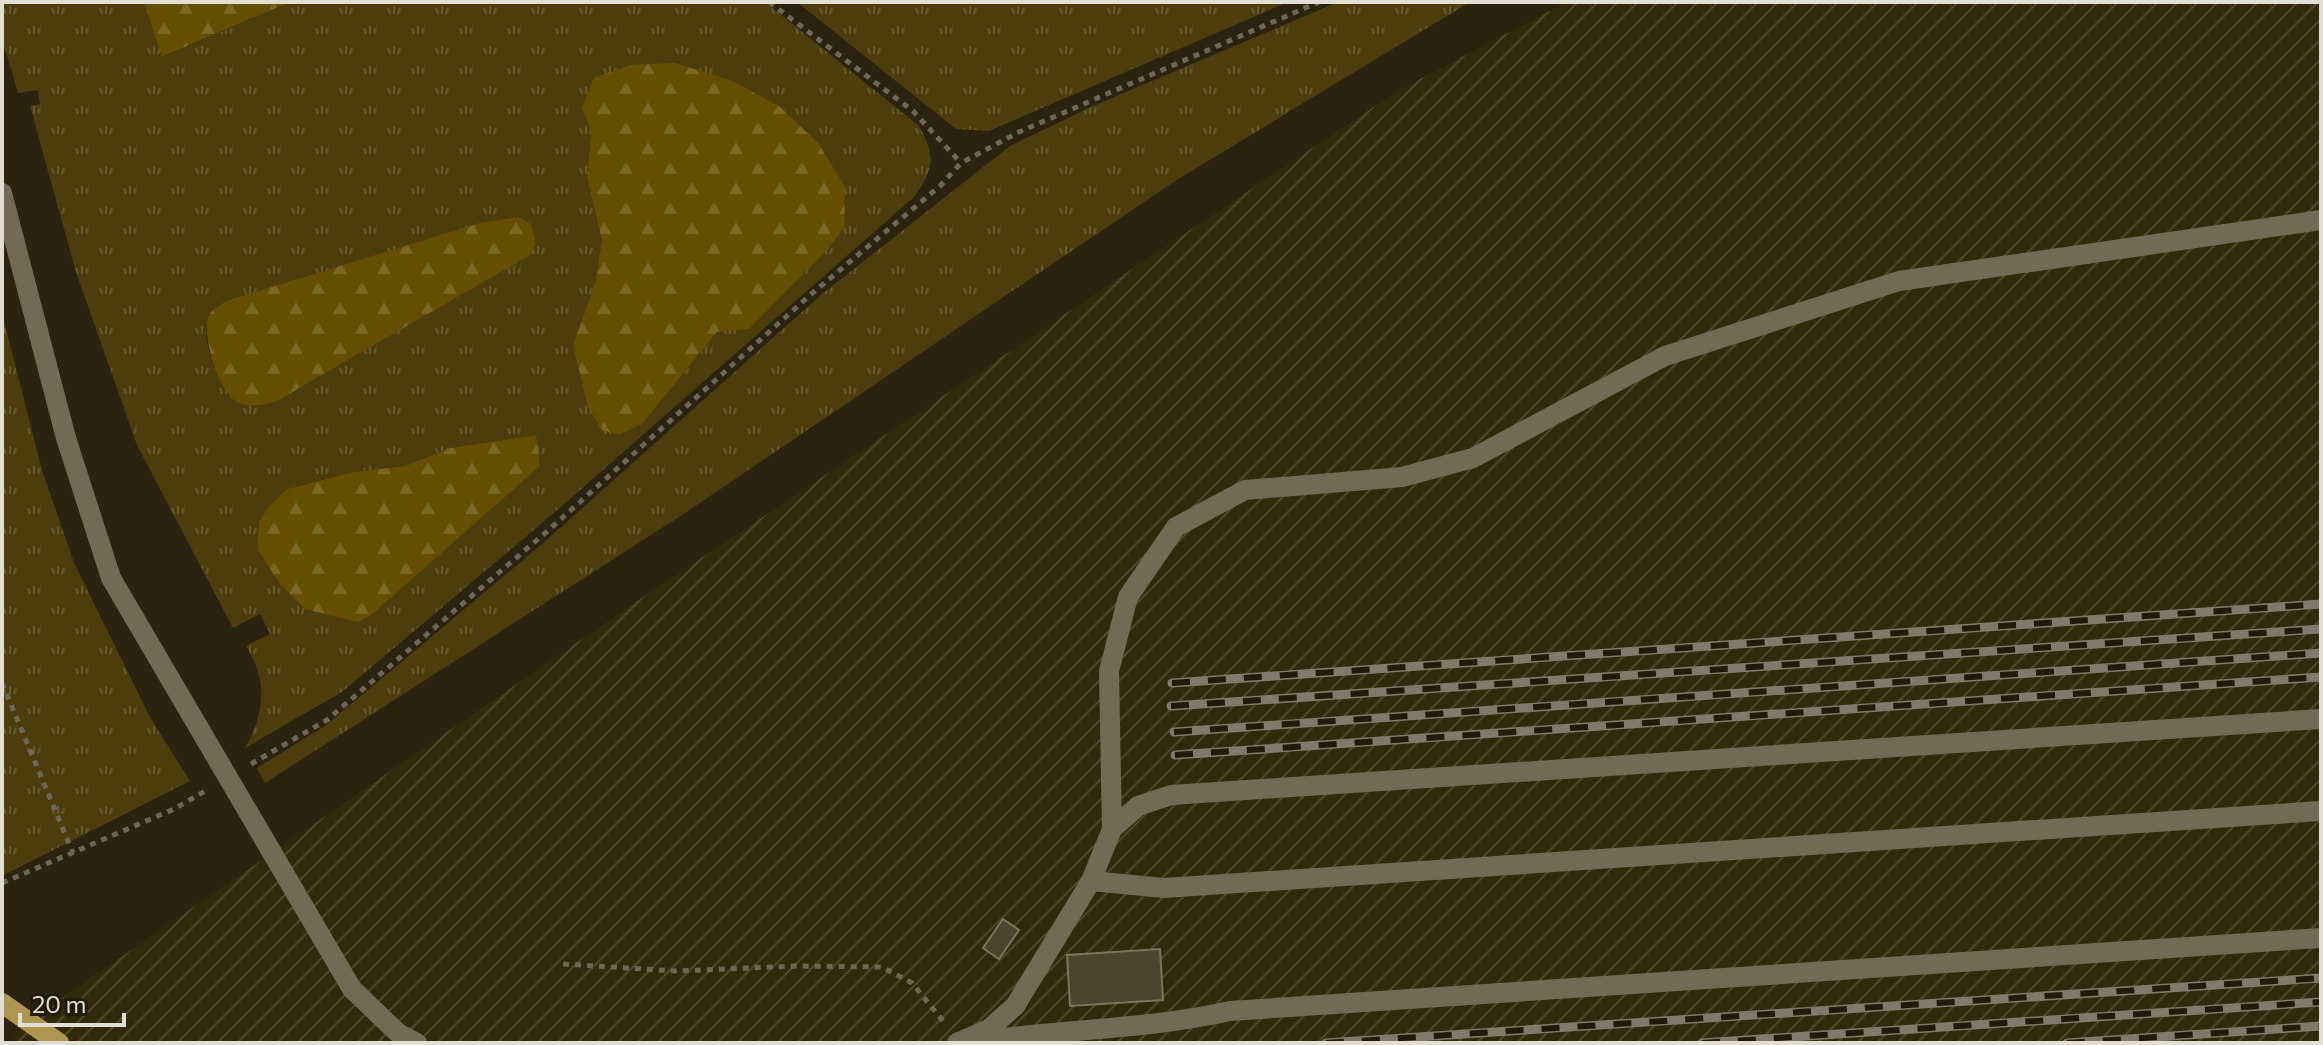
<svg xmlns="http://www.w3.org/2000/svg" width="2323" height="1045" font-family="Commissioner,sans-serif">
  <defs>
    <pattern id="industrial-furrows" width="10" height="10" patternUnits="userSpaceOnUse" patternTransform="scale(2)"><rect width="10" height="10" fill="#32280c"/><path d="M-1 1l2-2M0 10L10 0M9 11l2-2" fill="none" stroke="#50472e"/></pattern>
    <pattern id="grass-tufts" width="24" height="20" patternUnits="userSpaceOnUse" patternTransform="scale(2)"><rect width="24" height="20" fill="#4d3d0d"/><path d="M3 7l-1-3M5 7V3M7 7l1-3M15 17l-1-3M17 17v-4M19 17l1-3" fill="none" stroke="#66592f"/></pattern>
    <pattern id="forest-firs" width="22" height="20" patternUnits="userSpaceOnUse" patternTransform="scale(2)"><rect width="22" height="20" fill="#654e00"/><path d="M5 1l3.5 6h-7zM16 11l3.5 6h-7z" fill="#7b6724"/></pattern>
  </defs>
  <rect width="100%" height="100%" fill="#2b230f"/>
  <path fill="url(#industrial-furrows)" d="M1567 2H2321V1043H8L66 995 621 612 1399 90Z"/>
  <path fill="url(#grass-tufts)" fill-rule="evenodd" d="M2 2H144L163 57 290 2H765L919 126C936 157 934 168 915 196L562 506 342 692 245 748C265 713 268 681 246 646L270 634 260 614 233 628 137 445 76 272 30 106 40 104 38 90 18 93 2 39ZM591 130 717 332 643 423 573 345 595 283 602 243 587 178ZM536 244 529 255 277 401H235C219 384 196 334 211 313 214 308 222 304 226 301ZM536 435 270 505 287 489 353 472 405 466 450 448Z
    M797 2H1288L989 131 956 129Z
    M1338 2H1470L1175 181 679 517 265 783 257 768 325 726 541 545 822 294 1010 146 1091 107Z
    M2 313 42 470 74 563 151 719 190 781 2 876Z"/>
  <path fill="url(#forest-firs)" d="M144 2H290L162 57Z
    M675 63 730 80 779 106 818 143 844 185 845 226 828 249 749 329 717 332 643 423 619 435 602 430 588 407 573 345 595 283 602 241 587 178 591 130 582 107 594 78 631 65Z
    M518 217 531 224 536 244 530 255 277 401C263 405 247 409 234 400 218 389 198 328 211 312 214 308 222 304 226 301L480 223Z
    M536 435 540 466 371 615 358 622 305 609 280 584 258 550 259 522 270 505 287 489 353 472 405 466 450 448Z"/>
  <path fill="#4c442f" stroke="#7d745e" stroke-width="2" d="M1003 919 1019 930 999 959 983 948Z
    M1160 949 1163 1000 1070 1006 1067 955Z"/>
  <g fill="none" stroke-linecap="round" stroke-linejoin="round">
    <path stroke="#6e6756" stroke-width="5" stroke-dasharray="6 6" stroke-linecap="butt" d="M769 2 913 111 961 163
      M2 683 73 853
      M251 764 327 720 551 528 809 296 940 186 961 163 1019 132 1319 2
      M2 883 174 809 205 791
      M563 964 676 971 796 966 882 967 912 983 943 1021"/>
    <path stroke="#726a54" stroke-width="20" d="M2 193 66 438 111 578 352 989 398 1033 417 1043
      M1112 829 1138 806 1171 795 2321 719
      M1091 881 1164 888 2321 811
      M972 1042C1058 1029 1145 1030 1230 1011L2321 938
      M957 1043 989 1029 1015 1006 1091 881 1112 829 1109 671 1128 597 1176 527 1245 490 1402 477 1473 458 1665 356 1899 281 2321 220"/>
    <path stroke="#ae9652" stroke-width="20" d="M2 1003 59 1043"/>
    <g stroke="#817a6a" stroke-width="9">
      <path id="rail" d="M1172 683 2321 604
        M1171 706 2321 629
        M1174 732 2321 653
        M1175 755 2321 677
        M1326 1043 2321 978
        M1702 1043 2321 1002
        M2067 1043 2321 1026"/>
    </g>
    <use href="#rail" stroke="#211a06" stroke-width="6" stroke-dasharray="18" stroke-linecap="butt"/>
  </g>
  <rect width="2323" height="1045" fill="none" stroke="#e3ded2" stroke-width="8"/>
  <path d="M20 1013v12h104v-12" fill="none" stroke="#e3ded2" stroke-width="4"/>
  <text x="32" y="1013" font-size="24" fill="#e3ded2" stroke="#211a06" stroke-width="6" paint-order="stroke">20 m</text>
</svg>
